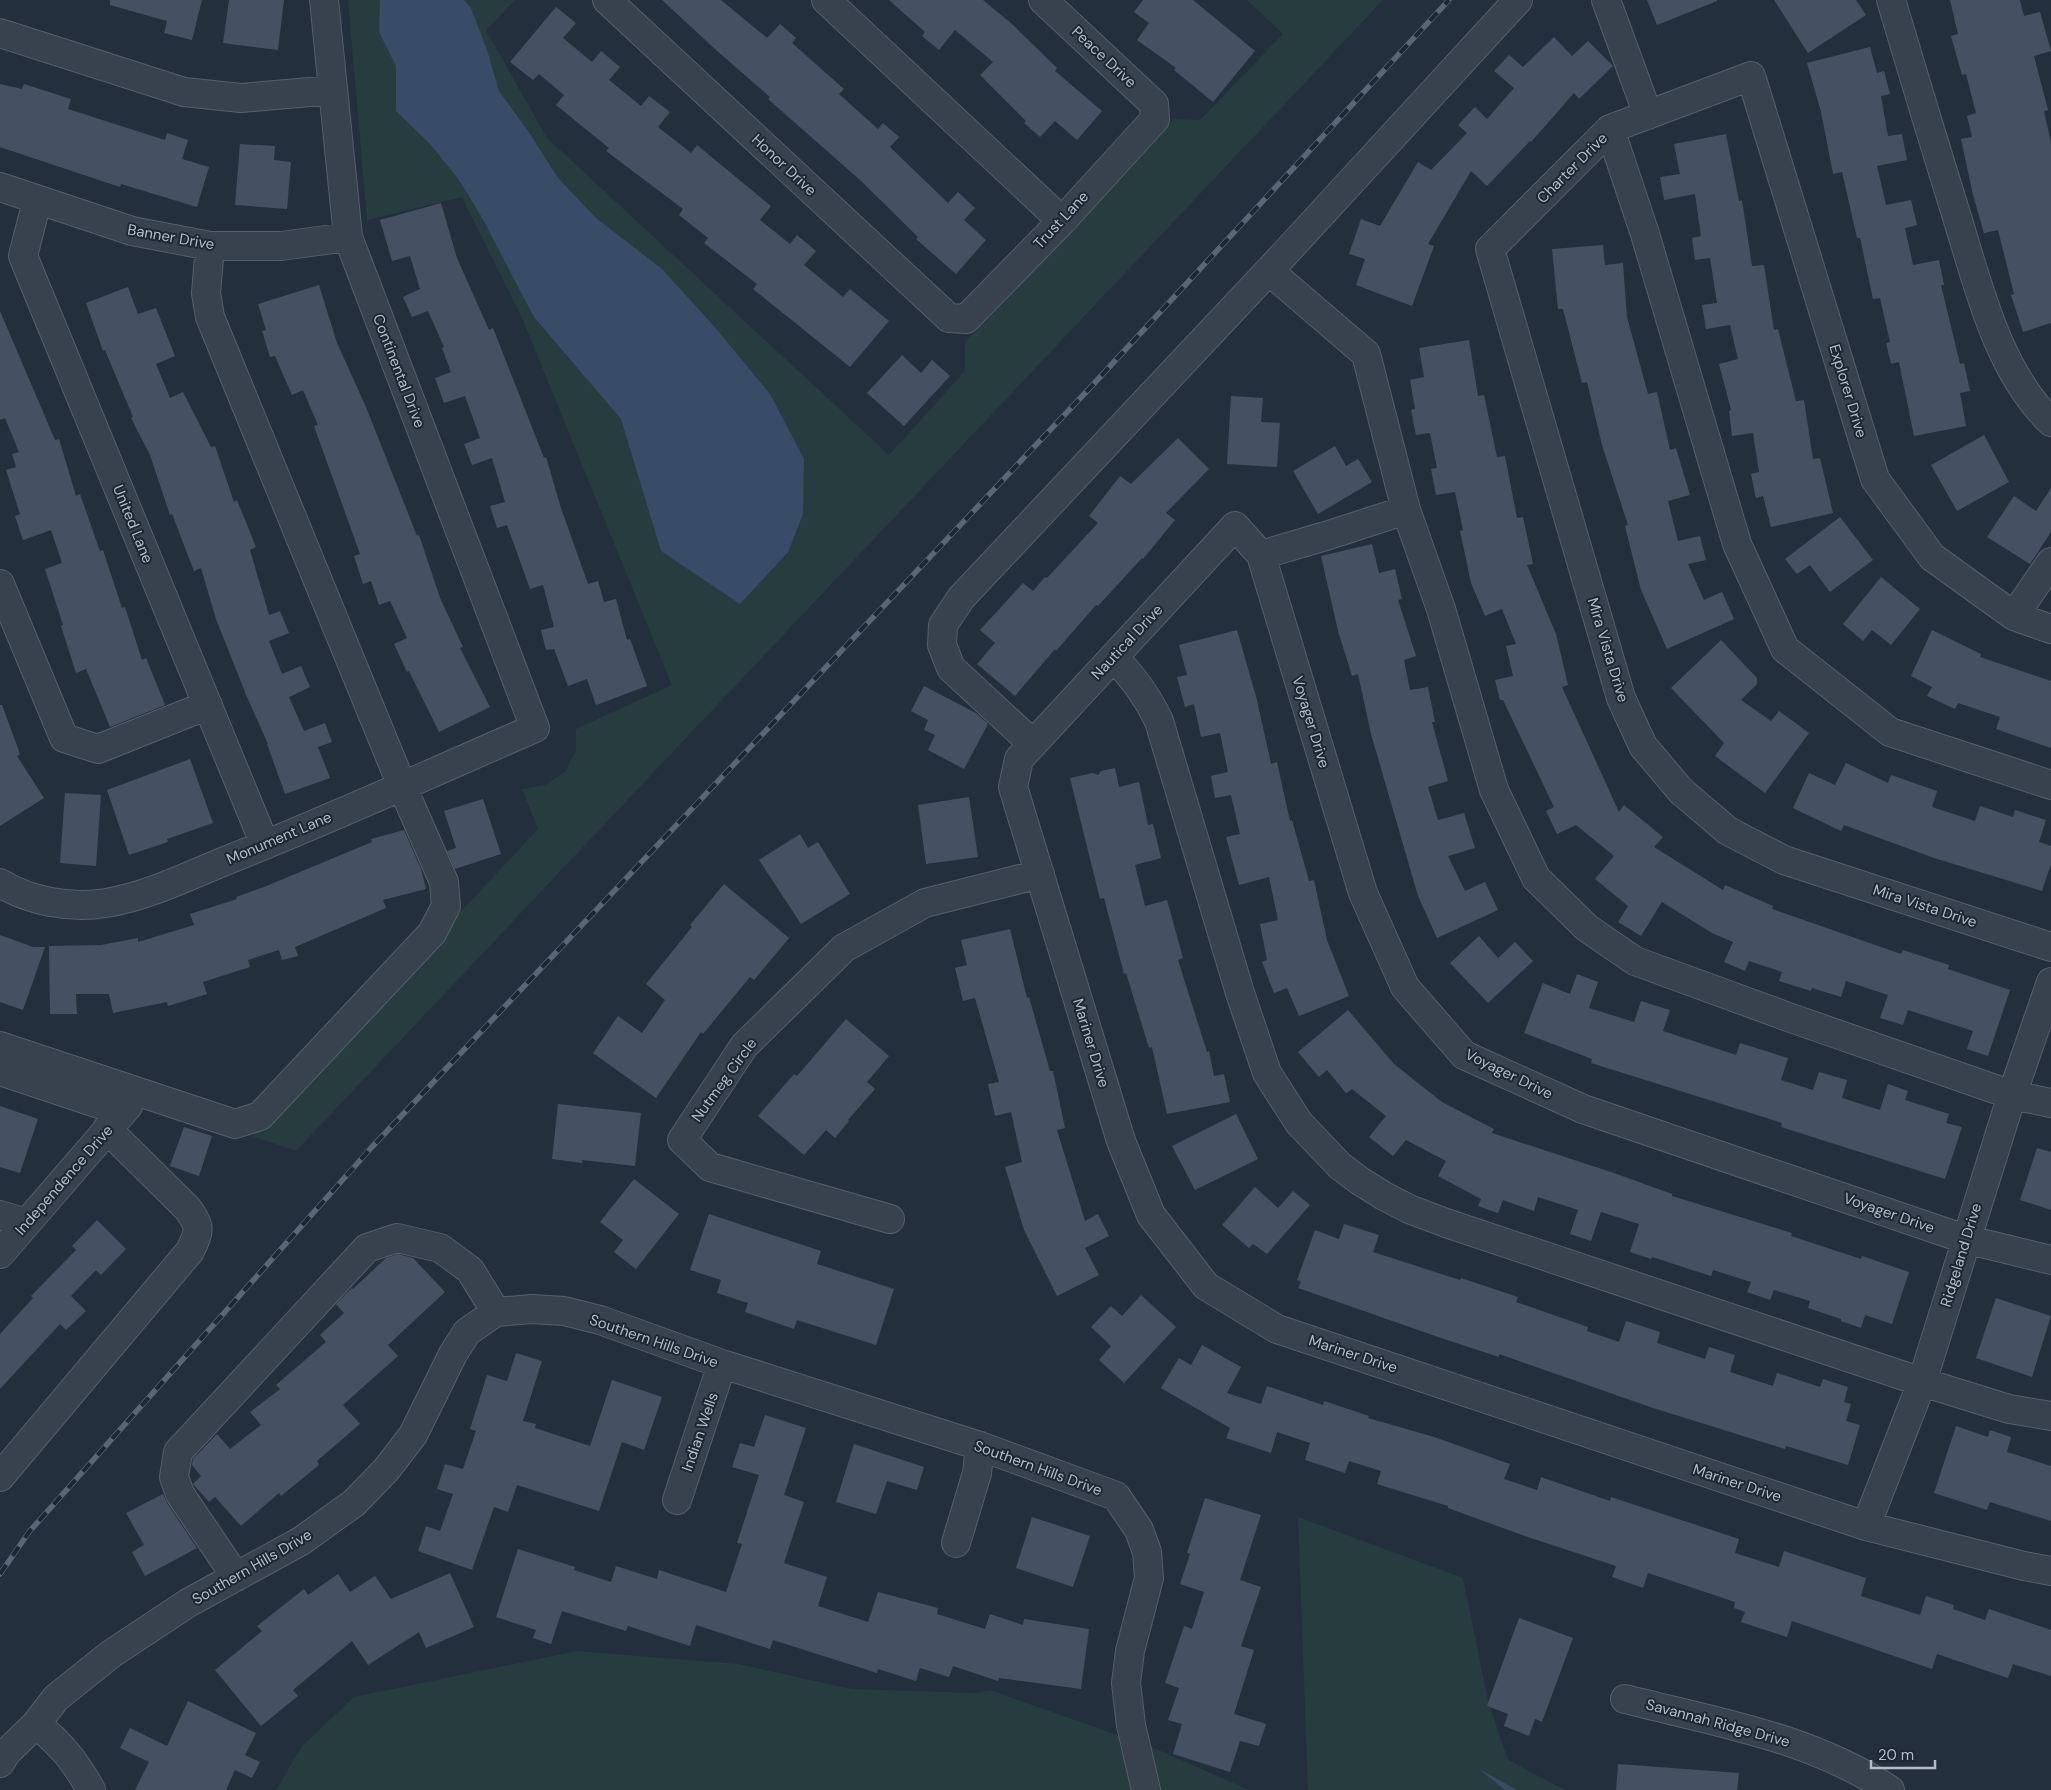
<svg xmlns="http://www.w3.org/2000/svg" width="2051" height="1790" font-family="'DM Sans',sans-serif">
  <rect width="100%" height="100%" fill="#242f3e"/>
  <path fill="#263c3f" d="M348 0H515L486 30 547 138 889 455 965 371V342L1174 119 1200 120 1283 34 1247 0H1383L296 1151 252 1136 538 829 522 789 545 785 565 772 576 750V729L672 685 522 318 462 197 367 220Z
    M1298 1517 1463 1578 1488 1701 1508 1760 1565 1790H1308Z
    M577 1651 738 1664 851 1689 976 1693 990 1690 1154 1748 1249 1790H276L302 1746 354 1697Z"/>
  <path fill="#394c67" d="M380 0H464L471 8 487 50 499 91 530 134 558 178 596 218 662 269 713 325 770 394 804 459 803 514 788 552 740 604 661 551 621 419 534 317 481 216 459 180 431 145 396 111V66L379 32Z
    M1479 1769 1517 1790H1505Z"/>
  <path fill="#455162" d="M110 0H202L192 40 164 33 167 21 110 5Z
    M229 0H284L278 50 223 43Z
    M662 0H721L767 38 780 24 796 38 792 43 844 89 839 94 878 129 883 123 899 137 890 147 948 203 958 192 975 208 964 220 986 240 956 274 916 239 918 237 860 180 768 99 770 97 716 50Z
    M889 0H983L1012 24 1057 68 1055 71 1102 111 1077 140 1055 121 1040 137 1024 123 1026 121 980 75 993 62 955 30 939 50 922 36 925 32Z
    M1143 0H1193L1255 51 1213 102 1174 70 1176 68 1137 40 1149 23 1134 12Z
    M1647 0H1717V1L1657 25Z
    M1774 0H1856L1866 15 1808 53Z
    M1950 0H2020L2024 16 2040 12 2051 51 2034 56 2048 110 2044 111 2051 143V323L2023 332 2011 295 2014 294 1998 230 1984 233 1973 195 1961 139 1972 137 1967 116 1976 113 1966 74 1962 75 1951 36 1958 34Z
    M556 7 576 23 563 38 592 62 601 51 620 67 609 80 641 106 649 96 670 112 658 127 691 153 697 145 771 206 760 220 790 244 797 235 816 251 804 265 843 297 850 289 889 321 850 367 753 289 757 284 704 243 708 238 679 215 683 209 606 151 609 148 556 105 564 95 539 74 533 80 510 62Z
    M1554 37 1572 56 1588 41 1613 66 1579 99 1574 93 1531 142 1530 141 1487 186 1471 171 1428 244 1434 246 1412 306 1356 285 1365 259 1349 254 1361 219 1380 226 1418 162 1431 170 1467 133 1458 125 1475 107 1487 119 1514 88 1494 71 1509 55 1523 67Z
    M1870 47 1877 73 1884 71 1890 94 1881 96 1888 136 1902 134 1907 160 1877 166 1886 205 1911 200 1917 225 1905 228 1913 265 1939 260 1944 285H1941L1960 364 1964 363 1970 391 1960 393 1966 426 1914 436 1899 362 1891 364 1886 343 1890 342 1880 298 1873 299 1860 238H1857L1842 172 1833 174 1821 112 1807 63Z
    M0 84 22 89 24 84 71 99 68 109 165 140 167 133 188 140 182 159 209 167 197 207 121 184 120 187 0 147Z
    M1726 134 1739 201 1742 200 1752 266 1764 265 1774 330 1778 329 1796 401 1804 400 1813 459 1820 458 1833 513 1771 527 1763 496 1756 498 1751 474 1759 472 1753 433 1732 436 1729 411 1731 410 1719 364 1738 359 1730 325 1706 329 1702 305 1717 303 1710 258 1695 260 1692 238 1701 236 1695 194 1664 200 1660 177 1680 174 1674 144Z
    M240 144 275 146 274 160 291 162 287 209 235 205Z
    M441 203 457 258 489 330 493 328 544 458 546 457 561 508 588 584 598 581 604 602 616 599 627 640 630 639 647 686 596 705 587 679 568 686 554 649 546 650 541 630 554 627 543 585 530 589 507 525 497 528 490 506 505 502 492 458 472 465 464 444 480 438 465 396 444 403 435 378 451 372 442 348 444 347 428 311 412 317 403 297 420 289 410 256 392 261 380 220Z
    M1603 245 1605 265 1623 263 1627 317 1648 394 1657 392 1670 450 1676 448 1690 495 1668 501 1678 541 1700 536 1706 560 1688 564 1704 600 1722 592 1734 619 1667 649 1641 590 1625 526 1628 525 1602 445 1587 382 1582 383 1563 309H1558L1552 249Z
    M319 285 337 343 366 407 417 536 419 535 440 598 463 647 460 648 490 707 439 732 409 671 407 672 394 644 407 638 390 601 379 605 371 581 363 584 354 556 360 554 314 426 318 425 303 390 292 395 275 356 270 357 262 331 266 330 258 304Z
    M128 287 138 314 156 308 175 356 156 364 170 398 183 392 211 447 215 446 234 502 237 500 256 547 250 550 269 615 280 611 289 633 269 641 282 674 301 666 310 687 289 697 304 731 325 723 332 742 318 747 330 778 285 794 267 744H268L247 697 216 619 201 568 194 571 172 514 170 515 150 455 131 418 133 417 105 350 103 351 86 303Z
    M0 311 55 440 59 439 76 496 80 494 100 551 103 550 122 608 125 607 142 660 146 658 165 705 110 727 86 669 76 673 61 626 63 625 45 569 62 563 51 530 23 540 15 516 20 514 6 470 16 467 12 454 19 452 5 418 0 420Z
    M1469 340 1478 396 1484 395 1497 457 1505 456 1517 518 1523 517 1533 564 1527 565 1556 634 1568 685 1562 687 1619 812 1624 805 1663 837 1654 847 1723 890 1725 885 1773 906 1772 909 1901 954 1903 950 1949 965 1948 969 2010 990 1988 1056 1967 1049 1973 1031 1908 1010 1903 1025 1880 1018 1888 995 1846 981 1841 997 1812 988 1811 991 1779 981 1782 972 1749 961 1745 971 1724 962 1733 942 1712 933 1662 902 1641 936 1618 922 1628 906 1595 879 1614 856 1576 825 1557 834 1546 811 1554 807 1503 700H1500L1495 680 1513 676 1506 646 1516 644 1502 609 1485 616 1471 583 1460 531 1463 530 1455 492 1436 495 1431 469 1437 468 1430 433 1416 435 1411 410 1415 409 1410 380 1424 377 1419 348Z
    M902 355 921 373 932 360 950 376 904 426 867 393Z
    M1231 396 1263 398 1261 422 1280 423 1277 467 1227 464Z
    M1984 435 2009 482 1957 511 1931 465Z
    M1178 438 1209 469 1166 513 1175 520 1143 559 1142 558 1098 606 1096 605 1056 651 1055 649 1015 696 977 664 995 643 980 630 1023 583 1033 591 1045 577 1047 578 1098 523 1089 516 1120 476 1131 484Z
    M1335 446 1346 466 1358 459 1372 482 1318 514 1293 471Z
    M2051 488V532L2030 564 1987 537 2014 496 2036 511Z
    M1840 517 1873 560 1830 592 1810 565 1797 574 1785 559Z
    M1372 544 1379 573 1395 569 1402 599 1398 600 1416 656 1404 660 1410 690 1428 687 1435 722H1432L1448 781 1428 787 1438 820 1464 813 1475 848 1448 856 1465 891 1485 882 1498 910 1437 938 1418 896 1371 734 1358 674 1352 676 1338 631 1321 556Z
    M1881 577 1920 609 1891 645 1872 630 1863 641 1843 624Z
    M1237 630 1257 700 1271 764 1277 762 1290 821 1292 820 1309 881 1314 880 1327 940 1349 996 1299 1016 1287 988 1274 993 1262 962 1267 960 1260 924 1278 920 1269 877 1239 885 1226 837 1240 834 1231 795 1215 798 1211 776 1228 772 1220 733 1201 737 1194 704 1185 707 1177 677 1187 675 1179 645Z
    M1932 630 1981 654 1980 657 2051 681V748L1996 729 2000 717 1958 703 1955 709 1927 696 1932 687 1911 676Z
    M1721 640 1757 678V684L1741 700 1771 721 1779 711 1809 733 1765 793 1715 756 1724 743 1671 688Z
    M924 686 976 713 988 724 964 769 928 750 935 735 924 730 928 720 911 711Z
    M0 705H2L20 754 17 756 44 798 0 826Z
    M190 759 213 823 167 839 168 842 129 855 107 790Z
    M1846 763 1888 783 1891 775 1937 791 1932 807 1975 821 1980 806 2013 817 2015 810 2046 820 2039 842 2051 846V864L2042 891 1934 858 1844 825 1841 831 1793 808 1809 773 1835 785Z
    M1115 768 1119 787 1139 782 1148 825 1153 824 1161 858 1135 865 1145 906 1167 900 1183 958 1178 960 1207 1052 1209 1051 1214 1076 1224 1074 1230 1102 1167 1114 1152 1047 1149 1048 1126 973 1124 974 1104 898 1100 899 1070 778 1093 773 1098 775 1101 771Z
    M65 793 101 795 96 866 60 863Z
    M969 797 978 857 926 864 918 805Z
    M483 799 501 854 455 869 447 851 456 848 444 811Z
    M404 830 421 869 426 889 383 900 386 908 295 947 298 956 282 960 279 950 248 960 250 967 203 982 207 994 168 1006 167 1002 113 1013 109 994H76L77 1014H50L49 946 101 945 138 938V942L194 925 190 914 237 899 236 897 264 887 372 842 371 839Z
    M800 834 808 848 818 842 850 894 801 924 759 860Z
    M724 884 789 938 754 980 750 977 703 1034 701 1032 656 1098 593 1053 618 1016 642 1033 665 1000 646 984 692 927 690 925Z
    M1010 929 1027 998 1029 997 1050 1071H1053L1065 1128 1057 1130 1085 1221 1098 1214 1109 1236 1085 1248 1099 1275 1057 1296 1024 1230 1005 1167 1022 1162 1011 1112 995 1116 988 1084 999 1082 975 998 963 1001 955 968 967 965 961 940Z
    M0 935 33 947H45L23 1010 0 1002Z
    M1479 936 1498 958 1515 942 1533 961 1488 1003 1450 963Z
    M1577 974 1598 982 1589 1008 1634 1022 1641 1001 1670 1010 1663 1031 1736 1055 1740 1043 1788 1058 1781 1080 1813 1090 1819 1072 1847 1080 1842 1098 1880 1110 1888 1084 1908 1091 1905 1100 1949 1114 1946 1123 1962 1127 1945 1179 1781 1127 1782 1123 1591 1063 1592 1059 1524 1033 1543 983 1570 994Z
    M1348 1010 1394 1064 1442 1102 1494 1129 1492 1133 1614 1173 1672 1194V1196L1792 1233 1791 1236 1861 1259 1862 1256 1909 1272 1892 1324 1865 1315 1861 1328 1841 1321V1319L1808 1308 1810 1301 1774 1290 1770 1300 1747 1292 1751 1282 1713 1270 1711 1276 1652 1257 1651 1259 1630 1252 1639 1224 1601 1212 1591 1241 1570 1234 1578 1210 1538 1197 1534 1211 1503 1200 1498 1213 1478 1206 1481 1199 1438 1176 1446 1161 1406 1140 1393 1156 1369 1137 1386 1116 1352 1089 1346 1093 1327 1070 1319 1077 1298 1052Z
    M846 1019 889 1056 867 1082 875 1089 848 1120 849 1121 835 1138 826 1130 804 1155 758 1116 794 1074 797 1076Z
    M558 1104 641 1113 635 1166 582 1160V1163L552 1159Z
    M0 1106 38 1119 20 1173 0 1167Z
    M1236 1114 1258 1159 1195 1190 1172 1146Z
    M184 1127 212 1136 199 1176 170 1166Z
    M2037 1148 2051 1152V1210L2020 1200Z
    M634 1179 679 1214 636 1269 614 1252 623 1240 600 1222Z
    M1255 1187 1278 1208 1293 1191 1310 1205 1267 1254 1253 1244 1249 1248 1222 1225Z
    M709 1214 821 1251 817 1264 894 1289 876 1345 797 1320 794 1329 745 1312 748 1303 717 1293 721 1280 690 1270Z
    M97 1220 126 1249 101 1275 96 1270 71 1296 86 1311 66 1330 60 1324 0 1389V1334L33 1298 31 1296 76 1250 72 1246Z
    M1344 1224 1379 1235 1373 1252 1460 1280 1461 1278 1518 1297 1516 1302 1588 1327 1587 1331 1619 1342 1626 1321 1660 1332 1657 1343 1705 1359 1709 1347 1735 1355 1730 1372 1773 1386 1777 1373 1820 1387 1823 1379 1848 1387 1844 1402 1851 1404 1846 1421 1860 1425 1848 1465 1786 1446 1785 1449 1653 1408 1499 1354V1357L1441 1338 1298 1288 1301 1282 1297 1280 1315 1230 1339 1239Z
    M398 1254 413 1258 445 1292 388 1345 398 1356 343 1405 360 1424 317 1461 319 1465 281 1496 279 1493 241 1526 215 1497 209 1502 193 1484 201 1476 192 1465 193 1459 217 1434 230 1449 261 1425 250 1412 280 1389 276 1385 326 1342 320 1335 344 1313 336 1304 352 1288 353 1289 386 1258Z
    M1141 1295 1176 1327 1124 1383 1099 1360 1111 1346 1091 1327 1111 1306 1122 1316Z
    M1996 1298 2051 1316 2032 1377 1976 1358Z
    M1202 1345 1241 1367 1227 1393 1261 1404 1267 1386 1323 1405 1324 1401 1369 1416 1368 1418 1434 1437 1510 1464 1504 1479 1537 1490 1541 1477 1610 1501 1611 1497 1739 1539 1735 1553 1779 1567 1784 1551 1866 1578 1861 1596 1920 1615 1926 1596 1954 1605 1953 1609 1985 1620 1989 1609 2051 1630V1676L2013 1664 2008 1678 1937 1654 1932 1669 1792 1621 1787 1637 1741 1622 1745 1612 1734 1608 1735 1602 1648 1573 1643 1588 1612 1577 1616 1566 1522 1535 1448 1508V1506L1377 1484 1381 1471 1349 1461 1345 1473 1305 1460 1310 1443 1277 1432 1271 1453 1226 1438 1230 1428 1161 1388 1179 1358 1191 1365Z
    M516 1353 542 1361 523 1421 536 1424 535 1428 590 1446 612 1380 662 1397 644 1450 622 1442 599 1511 517 1485 508 1512 494 1507 472 1570 418 1551 426 1526 440 1531 453 1494 437 1489 445 1464 463 1469 476 1431 470 1429 487 1375 507 1381Z
    M765 1415 806 1428 784 1495 804 1502 784 1563 827 1577 818 1606 868 1622 878 1592 938 1608 937 1614 985 1629 990 1614 1023 1625 1024 1619 1089 1629 1081 1689 999 1678 998 1681 953 1666 949 1677 920 1668 916 1681 878 1669 877 1673 773 1640 770 1649 696 1625 690 1646 628 1626 626 1631 562 1611 551 1644 533 1638 536 1630 496 1617 518 1549 575 1567 574 1570 611 1582 616 1566 657 1579 659 1570 726 1592 742 1544 737 1543 759 1475 732 1467 740 1443 754 1447Z
    M1956 1426 1988 1437 1990 1430 2011 1437 2007 1452 2051 1466V1521L1990 1502 1987 1510 1934 1493Z
    M854 1444 924 1467 917 1490 887 1481 876 1514 836 1502Z
    M163 1494 167 1503 197 1548 145 1576 132 1552 144 1545 126 1513Z
    M1205 1498 1261 1515 1240 1580 1261 1587 1241 1646 1254 1650 1234 1714 1266 1724 1259 1746 1240 1741 1230 1772 1173 1754 1182 1724 1168 1720 1179 1688 1165 1683 1184 1626 1192 1629 1204 1592 1180 1584 1190 1554 1187 1553Z
    M1032 1517 1090 1536 1073 1587 1016 1568Z
    M450 1573 474 1627 426 1648 419 1632 368 1665 352 1641 293 1690 298 1696 261 1726 215 1670 262 1631 257 1626 304 1589 308 1595 338 1574 350 1592 375 1576 391 1599Z
    M1519 1618 1573 1638 1542 1722 1535 1719 1529 1736 1504 1726 1508 1714 1487 1706Z
    M188 1701 256 1733 245 1755 260 1762 252 1778 235 1770 226 1790H135L149 1762 120 1748 130 1728 167 1746Z
    M1618 1764 1739 1773 1737 1790H1616Z"/>
  <g fill="none" stroke-linecap="round" stroke-linejoin="round">
    <g stroke="#565f6c" stroke-width="30">
      <path id="minor" d="M607 0 949 318 966 319 1062 221 1155 119 1154 104 1043 0
        M826 0 1062 221
        M1606 0 1648 115
        M1891 0C1912 71 1934 143 1956 214 1978 284 1997 370 2051 422
        M0 33 184 92 241 98 333 90
        M1610 129 1645 234 1737 544 1785 649 1890 732 2051 785
        M0 187 132 231 210 246H281L348 237
        M37 201 23 256 265 845
        M1269 271 1366 354 1406 510
        M1261 555 1329 535 1406 510 1441 609 1494 790 1536 878 1587 928 1635 961 1791 1018 2012 1095 2051 1103
        M0 584 64 738 98 749 208 705
        M2014 616 2051 562
        M2051 629 2014 616 1932 557 1875 479 1751 76 1610 129 1490 249 1621 698 1643 746 1681 791 1728 831 1784 860 2051 947
        M1113 657C1133 676 1147 696 1159 721L1240 993 1267 1073 1299 1123 1340 1166 1360 1181 1384 1196 1409 1209 1446 1223 1922 1382 2009 1409 2051 1416
        M1033 744 951 668 942 645 943 625 961 598 1279 260 1518 0
        M0 883C30 901 70 909 106 903 149 896 190 875 230 859 333 818 434 772 535 728L348 237 324 0
        M0 1046 235 1124 260 1116 432 933 446 906 444 882 402 786 210 317 206 293 210 246
        M0 1071 123 1112
        M0 1215 26 1223
        M890 1219 710 1167 682 1140 744 1046 844 948 925 903 1040 874
        M0 1254 128 1106
        M2051 1260 1965 1239 1583 1109 1464 1055 1405 987 1363 893 1261 555 1235 526 1019 759 1013 787 1121 1141 1151 1215 1206 1286 1277 1329 1866 1526 2024 1566 2051 1571
        M0 1477 190 1251C200 1230 201 1228 188 1209L107 1129
        M677 1500 722 1364
        M1866 1526 1922 1382 2012 1095 2051 982
        M956 1543 977 1473 980 1446
        M236 1577 180 1494 174 1477 178 1452 367 1248 397 1238 440 1248 470 1270 496 1312
        M1625 1699C1716 1722 1810 1737 1890 1790
        M36 1724C62 1745 75 1761 91 1790
        M0 1763 7 1752 36 1724 56 1698 111 1654 188 1603 301 1541 354 1503 386 1470 413 1435 453 1354 467 1332 496 1312 532 1309 564 1311 600 1320 722 1364 980 1446 1116 1496 1139 1530 1147 1552 1149 1578 1130 1651 1126 1683 1131 1725 1146 1790"/>
    </g>
    <use href="#minor" stroke="#38414e" stroke-width="28"/>
    <g stroke="#5a6575" stroke-width="5.5">
      <path id="rail" d="M0 1574 29 1532 371 1148 1088 390 1449 0"/>
    </g>
    <use href="#rail" stroke="#1d2633" stroke-width="4" stroke-dasharray="11" stroke-linecap="butt"/>
  </g>
  <g text-anchor="middle" stroke-width="4" stroke-linejoin="round" paint-order="stroke">
    <g font-size="15" fill="#b4bcc9" stroke="#1d2633">
      <text transform="translate(1104 57) rotate(43)" y="5">Peace Drive</text>
      <text transform="translate(784 165) rotate(43)" y="5">Honor Drive</text>
      <text transform="translate(1572 168) rotate(-45)" y="5">Charter Drive</text>
      <text transform="translate(1061 220) rotate(-47)" y="5">Trust Lane</text>
      <text transform="translate(171 237) rotate(10)" y="5">Banner Drive</text>
      <text transform="translate(399 371) rotate(69)" y="5">Continental Drive</text>
      <text transform="translate(1848 391) rotate(73)" y="5">Explorer Drive</text>
      <text transform="translate(133 524) rotate(68)" y="5">United Lane</text>
      <text transform="translate(1127 642) rotate(-47)" y="5">Nautical Drive</text>
      <text transform="translate(1608 650) rotate(73)" y="5">Mira Vista Drive</text>
      <text transform="translate(1311 722) rotate(73)" y="5">Voyager Drive</text>
      <text transform="translate(279 838) rotate(-23)" y="5">Monument Lane</text>
      <text transform="translate(1925 906) rotate(18)" y="5">Mira Vista Drive</text>
      <text transform="translate(1091 1043) rotate(73)" y="5">Mariner Drive</text>
      <text transform="translate(1509 1074) rotate(26)" y="5">Voyager Drive</text>
      <text transform="translate(724 1080) rotate(-54)" y="5">Nutmeg Circle</text>
      <text transform="translate(64 1180) rotate(-49)" y="5">Independence Drive</text>
      <text transform="translate(1889 1213) rotate(19)" y="5">Voyager Drive</text>
      <text transform="translate(1961 1255) rotate(-73)" y="5">Ridgeland Drive</text>
      <text transform="translate(654 1341) rotate(19)" y="5">Southern Hills Drive</text>
      <text transform="translate(1353 1354) rotate(18)" y="5">Mariner Drive</text>
      <text transform="translate(700 1432) rotate(-71)" y="5">Indian Wells</text>
      <text transform="translate(1038 1468) rotate(20)" y="5">Southern Hills Drive</text>
      <text transform="translate(1737 1483) rotate(18)" y="5">Mariner Drive</text>
      <text transform="translate(252 1567) rotate(-30)" y="5">Southern Hills Drive</text>
      <text transform="translate(1718 1723) rotate(15)" y="5">Savannah Ridge Drive</text>
    </g>
  </g>
  <path d="M1871 1760v8h64v-8" fill="none" stroke="#b4bcc9" stroke-width="2.5"/>
  <text x="1878" y="1760" font-size="15" fill="#b4bcc9" stroke="#1d2633" stroke-width="4" paint-order="stroke">20 m</text>
</svg>
